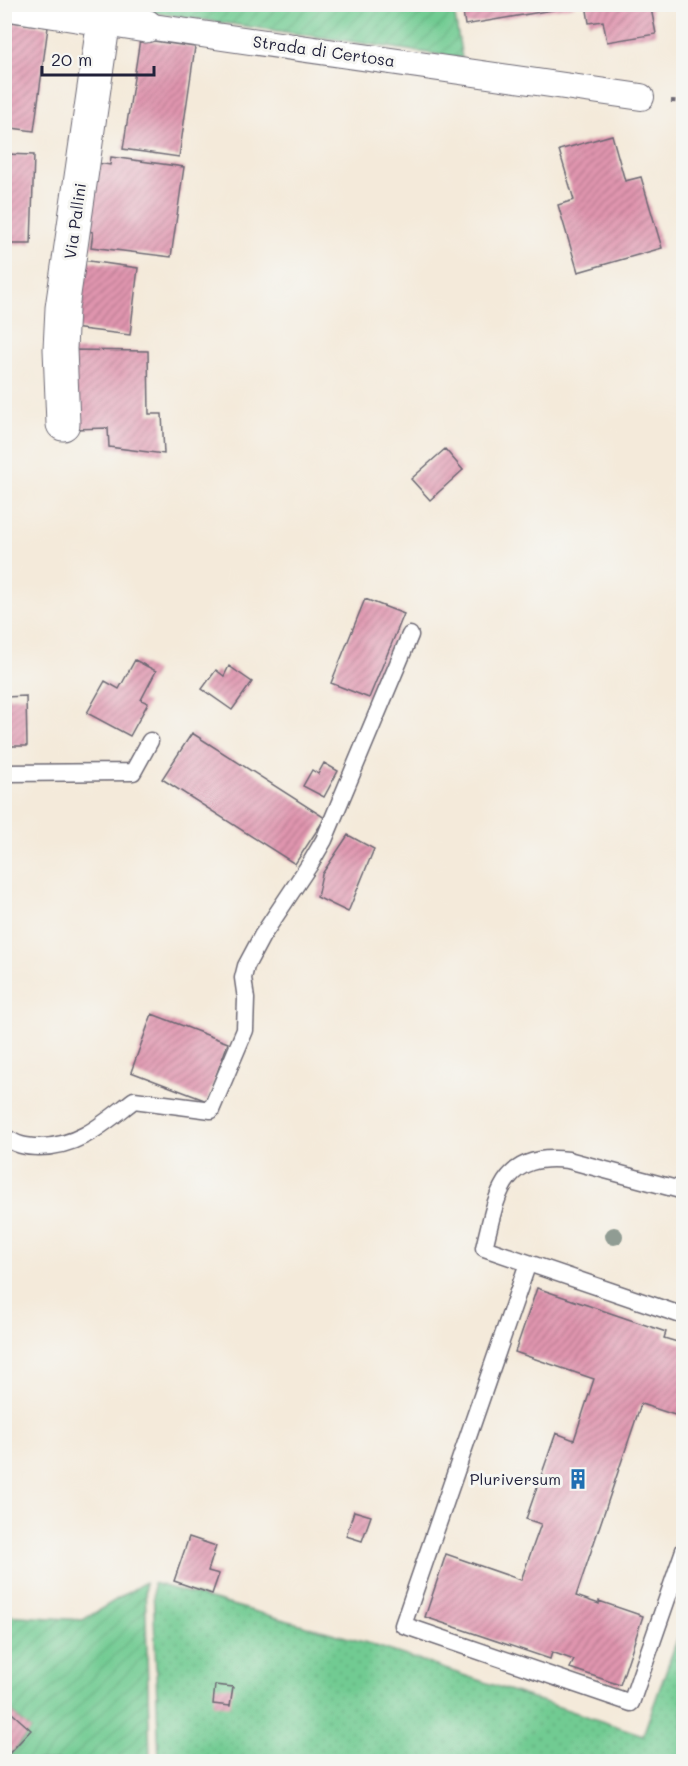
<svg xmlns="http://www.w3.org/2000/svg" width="688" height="1766" font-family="Mali,sans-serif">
  <defs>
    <pattern id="grass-dots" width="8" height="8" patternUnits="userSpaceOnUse" patternTransform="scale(1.5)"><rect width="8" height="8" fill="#71cb92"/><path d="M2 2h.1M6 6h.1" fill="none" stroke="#62ae7f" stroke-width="1.8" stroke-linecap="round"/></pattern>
    <pattern id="garden-furrows" width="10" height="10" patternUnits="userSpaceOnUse" patternTransform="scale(1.5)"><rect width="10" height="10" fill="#71cb92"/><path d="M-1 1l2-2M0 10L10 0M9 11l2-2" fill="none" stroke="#62ae7f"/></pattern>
    <pattern id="building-hatch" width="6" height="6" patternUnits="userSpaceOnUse" patternTransform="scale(1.5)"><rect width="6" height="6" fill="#e095af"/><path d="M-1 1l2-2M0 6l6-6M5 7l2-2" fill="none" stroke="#b57990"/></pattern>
  </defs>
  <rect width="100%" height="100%" fill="#f6f6f2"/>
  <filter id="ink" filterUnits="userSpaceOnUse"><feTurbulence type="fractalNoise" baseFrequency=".0167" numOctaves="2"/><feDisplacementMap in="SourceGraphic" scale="12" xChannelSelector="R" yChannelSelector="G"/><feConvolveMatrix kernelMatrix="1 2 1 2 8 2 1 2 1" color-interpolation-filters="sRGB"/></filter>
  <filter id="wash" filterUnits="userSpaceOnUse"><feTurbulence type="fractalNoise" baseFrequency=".008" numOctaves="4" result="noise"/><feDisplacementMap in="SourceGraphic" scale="24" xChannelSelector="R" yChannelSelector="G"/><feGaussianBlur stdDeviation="1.35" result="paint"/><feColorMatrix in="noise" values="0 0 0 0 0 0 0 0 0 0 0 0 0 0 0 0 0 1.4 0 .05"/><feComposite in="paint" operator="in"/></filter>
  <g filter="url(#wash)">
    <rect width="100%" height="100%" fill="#f4eada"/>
    <path fill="url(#grass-dots)" stroke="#4a7666" stroke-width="1.5" d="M153 1583 367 1643 643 1735 683 1623V1761H159Z"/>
    <path fill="url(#garden-furrows)" stroke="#4a7666" stroke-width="1.5" d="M102 5H453L462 58Z
      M145 1582 150 1761H5L31 1730 5 1706V1615L83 1620Z"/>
    <g id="blocks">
      <path fill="url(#building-hatch)" d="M462 4H575V6L465 25Z
        M586 4H661L662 6 651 8 656 34 607 42 603 21 589 23Z
        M4 21 48 27 34 131 4 127Z
        M140 39 195 47 179 157 123 149Z
        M612 135 625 181 641 177 662 248 578 272 558 205 574 200 559 150Z
        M4 154 34 155 31 244H4Z
        M111 157 184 167 171 257 91 247 93 232 88 231 97 163 110 165Z
        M82 260 138 268 130 335 73 328Z
        M4 317H7V522H4Z
        M68 350 148 351 149 414H162L164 454 109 447 108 428 73 429Z
        M445 449 463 470 430 500 411 479Z
        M365 599 404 614 369 698 331 683Z
        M135 660 156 671 141 700 148 703 130 736 87 713 105 681 119 689Z
        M229 666 252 682 232 710 202 689 216 670 224 676Z
        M26 696 27 746H4V697Z
        M192 733 325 818 295 864 162 779Z
        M324 763 338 771 324 797 303 786 312 770 318 774Z
        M348 835 374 849 348 912 317 897 322 874Z
        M152 1014 228 1043 207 1101 131 1072Z
        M537 1288 666 1332 664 1338 684 1344V1418L641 1404 576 1596 599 1604V1601L643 1616 620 1685 570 1668 574 1660 552 1652 550 1659 425 1617 446 1554 521 1580 541 1524 526 1519 556 1433 574 1440 594 1379 515 1352Z
        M354 1511 371 1516 362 1541 346 1536Z
        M189 1537 216 1546 208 1571 219 1574 212 1594 174 1581Z
        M215 1685 233 1687 230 1706 213 1704Z
        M4 1706 31 1730 4 1759Z"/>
    </g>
  </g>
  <g filter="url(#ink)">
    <use href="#blocks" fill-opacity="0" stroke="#6c6873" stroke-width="1.5"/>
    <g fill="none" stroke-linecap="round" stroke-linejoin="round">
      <g stroke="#6c6873" stroke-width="19">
        <path id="service" d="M4 773 133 772 150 741
          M4 1136C16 1145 25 1147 39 1147 79 1147 104 1123 134 1100L211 1110 245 1030 246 999 243 978 246 966 262 936 310 864 324 840 410 635
          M684 1191 568 1160C501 1152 497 1195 484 1248L684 1316
          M528 1263 403 1625 631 1703 684 1550"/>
      </g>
      <g stroke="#6c6873" stroke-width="28">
        <path id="pedestrian" d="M146 26 641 97"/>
      </g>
      <g stroke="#6c6873" stroke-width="35">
        <path id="minor" d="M7 4 146 26
          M63 424 60 349 62 308 104 19"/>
      </g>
      <path stroke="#6c6873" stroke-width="4" stroke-dasharray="4.5 4.5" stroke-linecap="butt" d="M671 101 684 102"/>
      <use href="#service" stroke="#fff" stroke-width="16"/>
      <use href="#pedestrian" stroke="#fff" stroke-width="26"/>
      <use href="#minor" stroke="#fff" stroke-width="33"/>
    </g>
    <circle fill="#909c93" cx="614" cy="1236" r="9"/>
  </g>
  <defs>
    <g id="building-bare" transform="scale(1.62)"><path d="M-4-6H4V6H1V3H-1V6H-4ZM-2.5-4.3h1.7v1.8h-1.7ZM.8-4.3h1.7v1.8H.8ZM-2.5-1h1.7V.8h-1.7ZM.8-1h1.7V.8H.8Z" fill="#1f6fb2" stroke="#f6f6f2" stroke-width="2.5" paint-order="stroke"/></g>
  </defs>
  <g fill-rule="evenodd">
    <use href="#building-bare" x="578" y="1479"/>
  </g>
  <g text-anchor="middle" stroke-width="6" stroke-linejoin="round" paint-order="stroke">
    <g font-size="16" fill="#22223b" stroke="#f6f6f2">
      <text transform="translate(324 51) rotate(8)" y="6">Strada di Certosa</text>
      <text transform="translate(75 221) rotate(-82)" y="6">Via Pallini</text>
    </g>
    <g font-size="16" fill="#22223b" stroke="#f6f6f2" text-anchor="end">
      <text x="561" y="1485">Pluriversum</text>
    </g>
  </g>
  <rect width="688" height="1766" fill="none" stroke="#f6f6f2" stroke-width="24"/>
  <path d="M42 66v9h112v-9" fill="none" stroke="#22223b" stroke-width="3"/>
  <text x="51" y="66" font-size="18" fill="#22223b" stroke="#f6f6f2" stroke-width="4.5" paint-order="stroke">20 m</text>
</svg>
